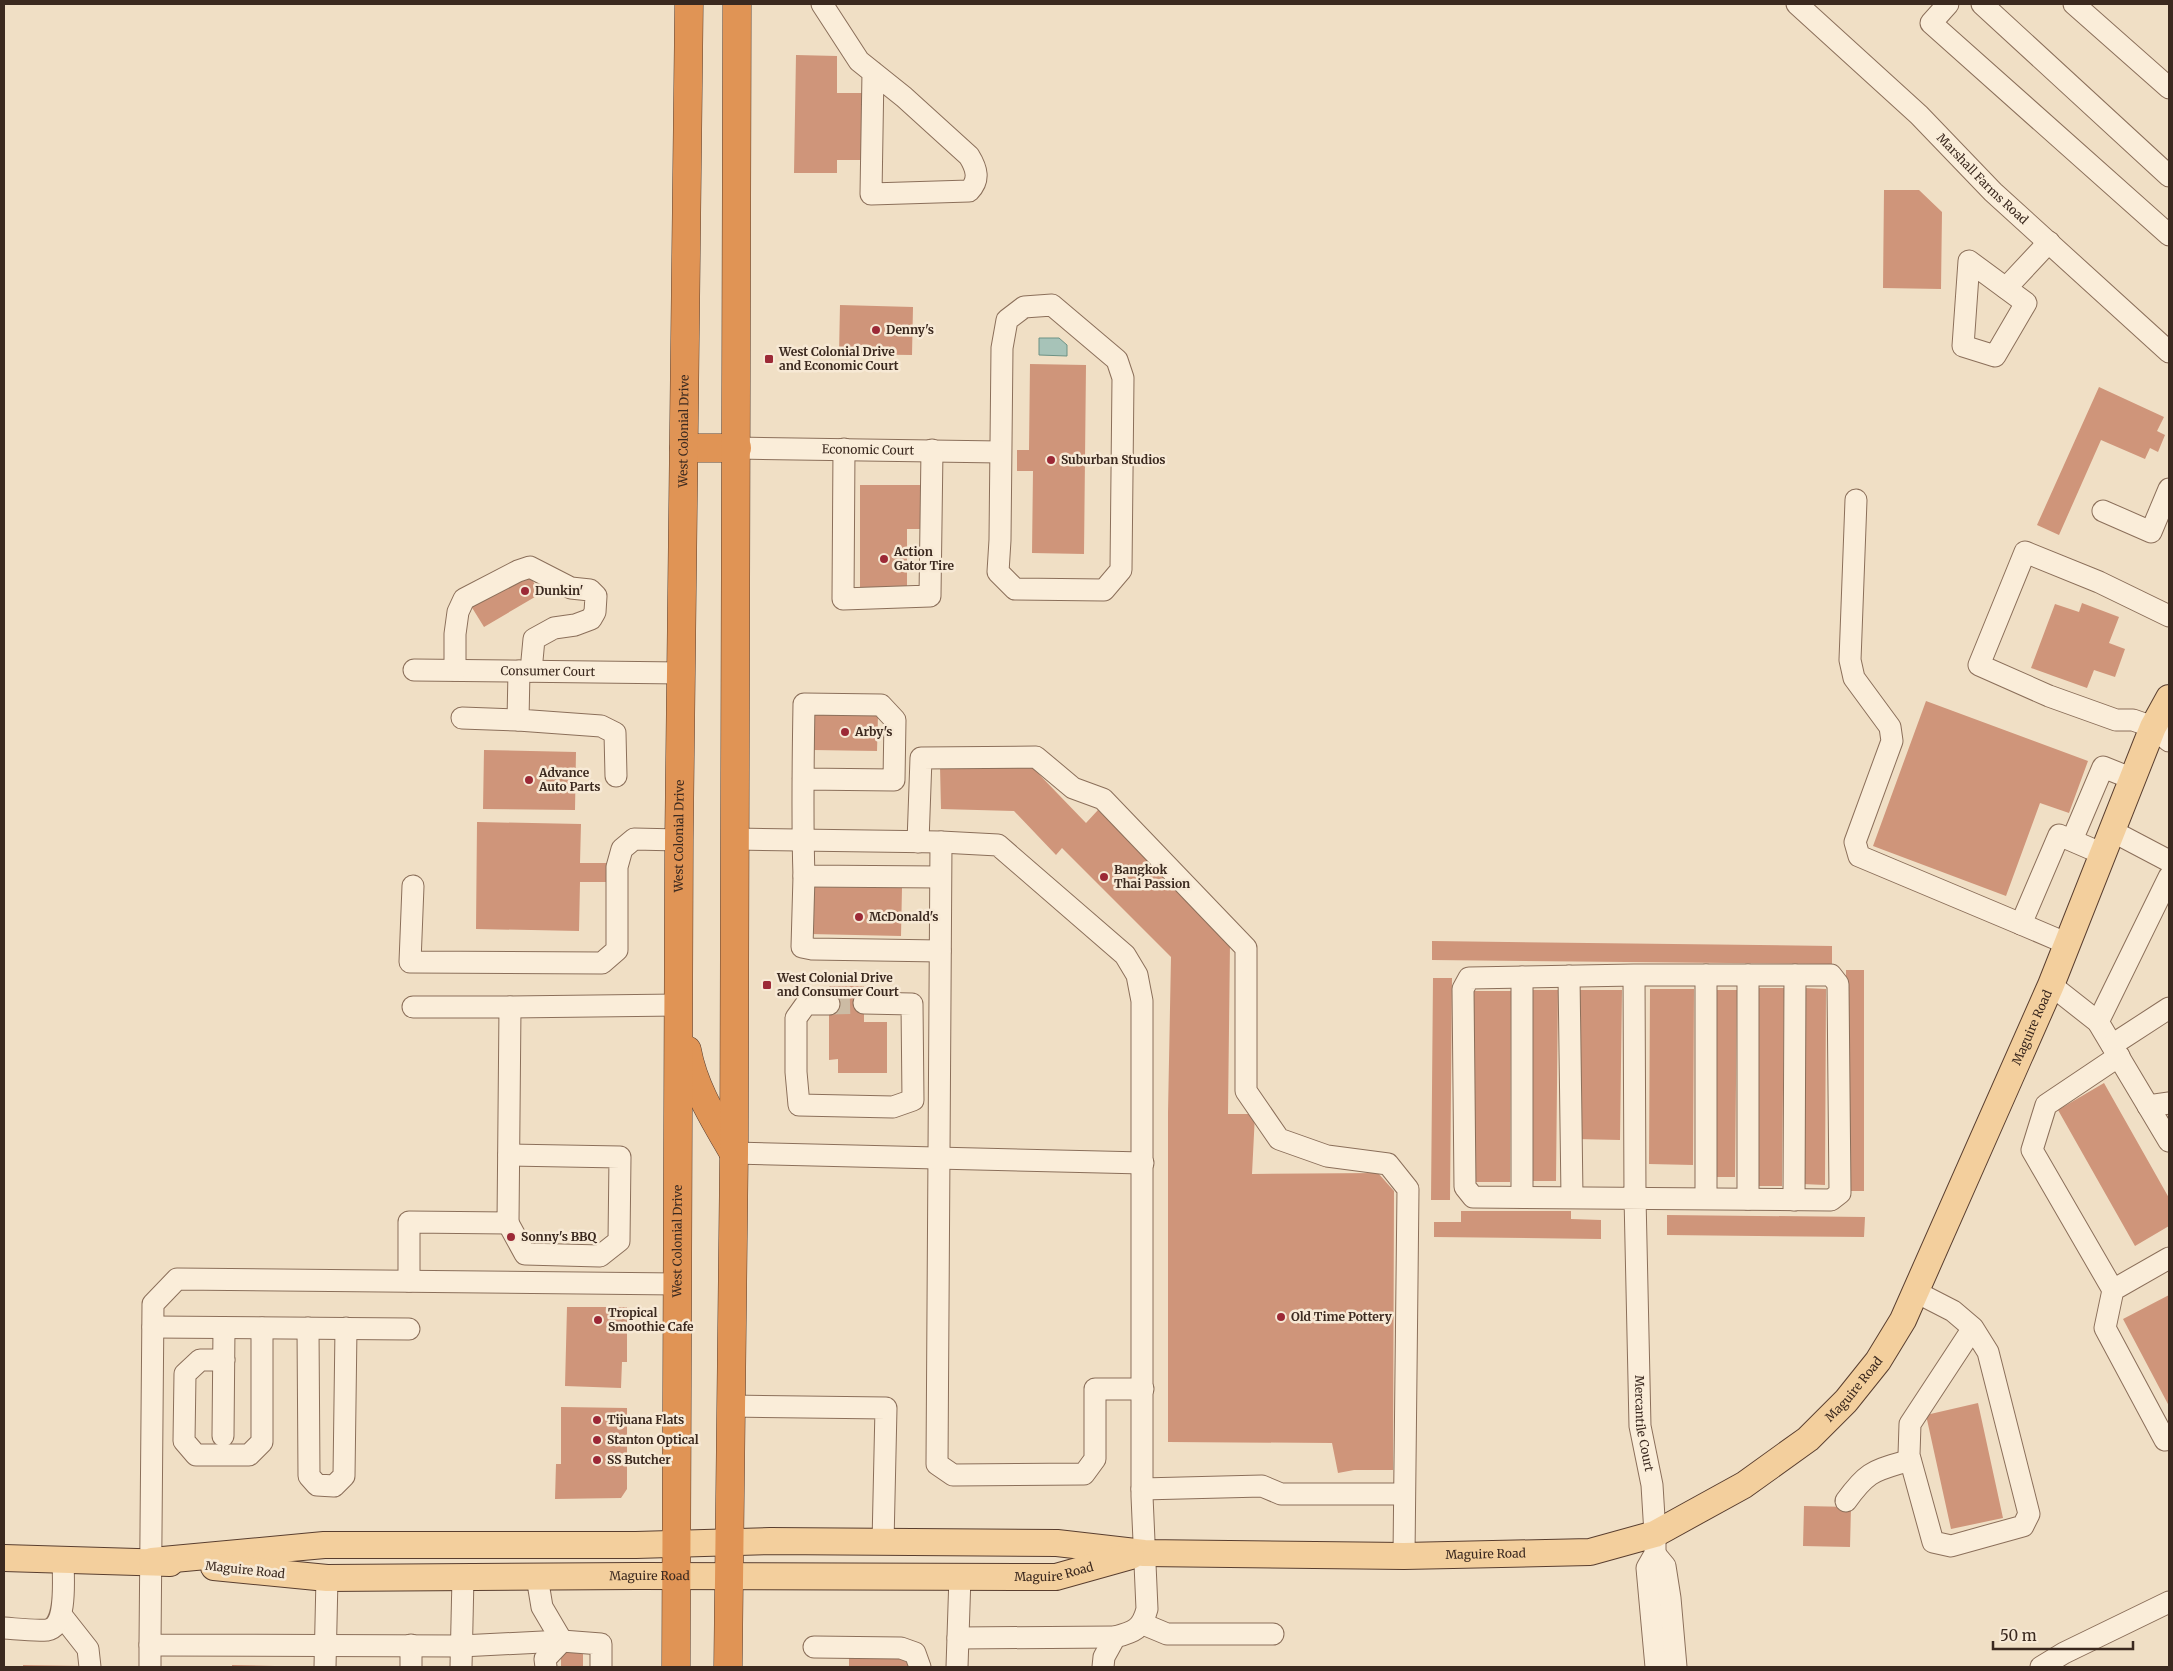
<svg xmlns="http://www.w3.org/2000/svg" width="2173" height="1671" font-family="Merriweather,serif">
  <rect width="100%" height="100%" fill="#f0dfc5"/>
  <path fill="#a7c3b8" stroke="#6d9285" d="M1039 338H1059L1067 345V356L1039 355Z"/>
  <path fill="#cf957a" d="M796 55 837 56V93H867L866 160H837V173H794Z
    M1884 190H1919L1942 212 1941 289 1883 288Z
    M840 305 913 307 912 355 839 354Z
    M1030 364 1086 365 1084 554 1032 553 1033 471H1017V450H1029Z
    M2099 387 2164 417 2157 431 2165 435 2158 452 2150 448 2145 459 2101 440 2059 535 2037 525Z
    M860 485H922V529H907V590L860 589Z
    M528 572 540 594 484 627 471 606Z
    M2082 603 2119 617 2109 643 2125 649 2115 677 2094 670 2087 688 2031 668 2055 604 2079 612Z
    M1926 701 2088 761 2069 813 2040 803 2006 896 1873 846Z
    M814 714 878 715 877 751 813 750Z
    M484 750 576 752 575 810 483 809Z
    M940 766H1031L1086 823 1098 810 1230 943 1228 1114H1255L1252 1174 1378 1173 1394 1191 1393 1470H1354L1338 1473 1332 1443 1168 1442V1113L1171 957 1062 848 1056 855 1014 811 941 809Z
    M477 822 581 824 580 863H608V882H580L579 931 476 929Z
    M811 887 902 888 901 936 810 934Z
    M1432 941 1832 946V964L1432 960Z
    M1846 970H1864V1191H1845Z
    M1433 978H1452L1450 1200H1431Z
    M829 986H864V1022H887V1073H838V1059L829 1060Z
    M1757 988H1784L1782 1186H1755Z
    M1804 988 1826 989 1825 1185 1802 1184Z
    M1650 989H1694L1693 1165 1649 1164Z
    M1531 990H1558L1556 1181H1529Z
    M1578 990H1622L1620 1140 1576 1139Z
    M1714 990H1737L1735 1177H1713Z
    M1472 991H1511L1510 1182H1470Z
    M2104 1083 2169 1198V1226L2135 1246 2058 1110Z
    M1461 1211H1571V1219L1601 1220V1239L1434 1237V1222H1461Z
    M1667 1215 1865 1217 1864 1237 1667 1235Z
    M2169 1295V1406L2123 1319Z
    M567 1307H627V1362H622L621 1388 565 1386Z
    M1978 1403 2003 1518 1951 1529 1926 1415Z
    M561 1407 627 1408V1489L621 1498 555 1499 556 1464H561Z
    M1804 1506 1851 1507 1850 1547 1803 1546Z
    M561 1647H583V1667H561Z
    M910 1654 909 1667H849V1656Z
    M23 1665 82 1666V1667H23Z
    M232 1665 275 1666V1667H232Z"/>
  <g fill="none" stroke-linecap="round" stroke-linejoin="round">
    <path stroke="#ccbba4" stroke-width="21" stroke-dasharray="21 11" stroke-linecap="butt" d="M829 1004 864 1003"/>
    <g stroke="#8b6f5a" stroke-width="23">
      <g id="minor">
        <path d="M822 4 859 61 904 97 969 156C977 169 980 180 969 191L871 194 873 72"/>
        <path id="s1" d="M1797 4 1919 115 1993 192 2169 352"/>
        <path d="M1948 4 1931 23 2169 235"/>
        <path d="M1982 4 2169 176"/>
        <path d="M2074 4 2169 88"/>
        <path d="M1969 261 2026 303 1995 356 1963 346Z"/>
        <path d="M2006 288 2049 242"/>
        <path d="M1052 305 1117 360 1123 378 1121 570 1104 590 1015 589 998 572 1000 540 1002 348 1007 320 1024 307Z"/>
        <path id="s2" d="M737 448 1000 452"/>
        <path d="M844 449 843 599 930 596 932 450"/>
        <path d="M1856 500 1850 660 1854 678 1890 727 1892 741 1855 842 1859 856 2021 924"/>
        <path d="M2103 511 2151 532 2169 489"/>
        <path d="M2169 616 2099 582 2025 552 1979 665 2049 696 2116 720H2133L2153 727 2169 741"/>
        <path id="s3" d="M414 670 681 673"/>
        <path d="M455 670V634L458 612 464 599 518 571 530 567 571 588 590 590 596 596 595 612 591 619 575 625 554 628 534 639 531 671"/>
        <path d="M519 671 518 720 601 726 615 733 616 776"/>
        <path d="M462 718 518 720"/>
        <path d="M803 779 894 780 895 720 881 705 804 704C803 761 802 819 804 876L940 877"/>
        <path d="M2112 831 2169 861"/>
        <path d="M735 839 941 842 998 845 1125 955 1137 975 1142 1001V1496L1147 1609C1142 1629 1134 1632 1115 1637L1104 1657 1103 1667"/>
        <path d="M2072 840 2103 767 2133 779"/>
        <path d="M918 842 921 758 1036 757 1073 788 1103 799 1246 948V1091L1279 1139 1327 1156 1388 1164 1408 1189 1404 1556"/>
        <path d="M941 842 937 1464 953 1475 1084 1474 1095 1459V1389H1143"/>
        <path d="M804 876 802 947 812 949 940 951"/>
        <path d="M413 886 410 962 602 963 617 950V867L622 849 634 839 679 840"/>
        <path d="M2068 944 2021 924 2059 835 2103 854"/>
        <path id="s4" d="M1634 975 1469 978 1463 989 1465 1187 1473 1197 1831 1200 1840 1193 1838 984 1831 975H1634L1635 1197 1640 1426 1652 1485 1655 1534V1554L1647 1568 1656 1667"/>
        <path d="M1748 975V1199"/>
        <path d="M1569 976 1572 1197"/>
        <path d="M1522 977V1197"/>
        <path d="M2051 985 2098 1022 2169 1141"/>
        <path d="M829 1004H806L796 1018V1072L799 1105 893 1107 913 1100 912 1004 864 1003"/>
        <path d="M510 1007 678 1005"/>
        <path d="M2098 1022 2169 877"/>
        <path d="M2112 1045 2169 1008"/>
        <path d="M2148 1106 2169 1103"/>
        <path d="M734 1153 1143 1163"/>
        <path d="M1706 1198V975"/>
        <path d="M1794 1200 1795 975"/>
        <path d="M508 1223 525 1254 600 1256 619 1241 620 1157 509 1155"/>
        <path d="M2169 1258 2113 1290 2105 1328 2165 1440 2169 1438"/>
        <path d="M409 1281V1222L508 1223 510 1007H413"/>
        <path d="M2113 1290 2032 1150 2046 1105 2119 1056"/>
        <path d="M1916 1292 1953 1311 1973 1328 1988 1352 2029 1514 2023 1526 1951 1546 1933 1542 1909 1455 1910 1424 1973 1328"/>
        <path d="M153 1327 409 1329"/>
        <path d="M308 1328 309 1476 317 1485 334 1486 344 1476 346 1328"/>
        <path d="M224 1360H200L185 1374 184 1441 196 1455H249L262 1442V1328"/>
        <path d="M730 1406 886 1408 883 1543"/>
        <path d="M223 1436 224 1328"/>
        <path d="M1142 1489 1262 1486 1281 1494H1404"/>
        <path d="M1846 1501C1869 1469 1875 1471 1910 1460"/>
        <path d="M1655 1554 1665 1566 1670 1598 1676 1667"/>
        <path d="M537 1577 542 1607 562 1641"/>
        <path d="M62 1616 88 1649 90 1667"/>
        <path d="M1143 1624 1167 1634H1273"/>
        <path d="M4 1628C18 1629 33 1631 47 1630 68 1627 63 1576 63 1559"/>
        <path d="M958 1638 1115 1637"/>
        <path d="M814 1647 901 1648 915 1653 920 1667"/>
        <path d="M150 1667V1645"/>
        <path d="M325 1667 327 1578"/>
        <path d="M411 1667V1645"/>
        <path d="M461 1667 463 1577"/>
        <path d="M546 1667 545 1659 562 1641"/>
        <path d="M601 1667V1644L562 1641 461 1646 150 1645 153 1304 177 1279 678 1284"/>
        <path d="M957 1667 960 1576"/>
        <path d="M2041 1667 2064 1653 2169 1602"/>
      </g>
    </g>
    <g stroke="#593e2f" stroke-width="28">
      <g id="major">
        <path d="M4 1558 170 1563"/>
        <path id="s5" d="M152 1561 324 1545H636L770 1541 1057 1543 1144 1553 1404 1556 1590 1552 1655 1534 1744 1485 1808 1439 1846 1401 1878 1361 1903 1320 2051 985 2153 727 2169 698"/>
        <path id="s6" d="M214 1567 327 1578 637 1576 1056 1577 1131 1556"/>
      </g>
    </g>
    <g stroke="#593e2f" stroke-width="29">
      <g id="highway">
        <path d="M684 448H737"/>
        <path d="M687 1050C694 1088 714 1119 733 1152"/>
        <path id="s7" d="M676 1667 679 840 689 4"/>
        <path d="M728 1667 734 1153 737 4"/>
      </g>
    </g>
    <use href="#minor" stroke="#faedd9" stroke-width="21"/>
    <use href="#major" stroke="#f3cf9d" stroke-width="26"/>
    <use href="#highway" stroke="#e09455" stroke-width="28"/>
  </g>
  <g fill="#9c2936" stroke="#f7e9d5" stroke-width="2">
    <circle cx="876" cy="330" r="5"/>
    <rect x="764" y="354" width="10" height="10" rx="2.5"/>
    <circle cx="1051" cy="460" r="5"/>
    <circle cx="884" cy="559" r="5"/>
    <circle cx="525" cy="591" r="5"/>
    <circle cx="845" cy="732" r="5"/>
    <circle cx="529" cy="780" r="5"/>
    <circle cx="1104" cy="877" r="5"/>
    <circle cx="859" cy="917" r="5"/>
    <rect x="762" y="980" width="10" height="10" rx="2.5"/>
    <circle cx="511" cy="1237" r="5"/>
    <circle cx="1281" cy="1317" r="5"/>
    <circle cx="598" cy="1320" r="5"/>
    <circle cx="597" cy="1420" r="5"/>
    <circle cx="597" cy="1440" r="5"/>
    <circle cx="597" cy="1460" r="5"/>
  </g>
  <g text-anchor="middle" stroke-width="5" stroke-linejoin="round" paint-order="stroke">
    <g font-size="12" fill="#3b291f" stroke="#f7e9d5">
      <text dy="4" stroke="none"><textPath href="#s1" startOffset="255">Marshall Farms Road</textPath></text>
      <text dy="4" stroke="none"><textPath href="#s7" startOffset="1236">West Colonial Drive</textPath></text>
      <text dy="4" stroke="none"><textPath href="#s2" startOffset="131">Economic Court</textPath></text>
      <text dy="4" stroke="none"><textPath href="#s3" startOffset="134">Consumer Court</textPath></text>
      <text dy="4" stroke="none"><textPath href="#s7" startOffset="831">West Colonial Drive</textPath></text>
      <text dy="4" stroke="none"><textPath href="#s5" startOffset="2160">Maguire Road</textPath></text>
      <text dy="4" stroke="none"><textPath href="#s7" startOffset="426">West Colonial Drive</textPath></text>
      <text dy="4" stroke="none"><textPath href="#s5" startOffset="1755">Maguire Road</textPath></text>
      <text dy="4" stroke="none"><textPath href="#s4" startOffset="1624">Mercantile Court</textPath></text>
      <text dy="4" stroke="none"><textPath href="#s5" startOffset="1335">Maguire Road</textPath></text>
      <text transform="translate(245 1570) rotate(6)" y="4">Maguire Road</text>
      <text dy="4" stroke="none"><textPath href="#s6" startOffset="841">Maguire Road</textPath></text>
      <text dy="4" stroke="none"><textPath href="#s6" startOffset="436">Maguire Road</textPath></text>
    </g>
    <g font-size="12" font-weight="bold" fill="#3b291f" stroke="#f7e9d5" text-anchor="start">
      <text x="886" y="334">Denny's</text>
      <text x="779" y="356">West Colonial Drive<tspan x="779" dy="14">and Economic Court</tspan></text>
      <text x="1061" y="464">Suburban Studios</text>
      <text x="894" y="556">Action<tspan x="894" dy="14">Gator Tire</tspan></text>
      <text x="535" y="595">Dunkin'</text>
      <text x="855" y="736">Arby's</text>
      <text x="539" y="777">Advance<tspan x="539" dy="14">Auto Parts</tspan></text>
      <text x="1114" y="874">Bangkok<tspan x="1114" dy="14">Thai Passion</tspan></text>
      <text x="869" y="921">McDonald's</text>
      <text x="777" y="982">West Colonial Drive<tspan x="777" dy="14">and Consumer Court</tspan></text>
      <text x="521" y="1241">Sonny's BBQ</text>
      <text x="608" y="1317">Tropical<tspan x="608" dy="14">Smoothie Cafe</tspan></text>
      <text x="1291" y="1321">Old Time Pottery</text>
      <text x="607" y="1424">Tijuana Flats</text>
      <text x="607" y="1444">Stanton Optical</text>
      <text x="607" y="1464">SS Butcher</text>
    </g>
  </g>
  <rect width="2173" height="1671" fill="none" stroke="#3b291f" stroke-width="10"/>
  <path d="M1993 1641v8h140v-8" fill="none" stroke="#3b291f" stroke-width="2.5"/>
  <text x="2000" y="1641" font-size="15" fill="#3b291f" stroke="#f7e9d5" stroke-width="4" paint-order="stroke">50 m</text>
</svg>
